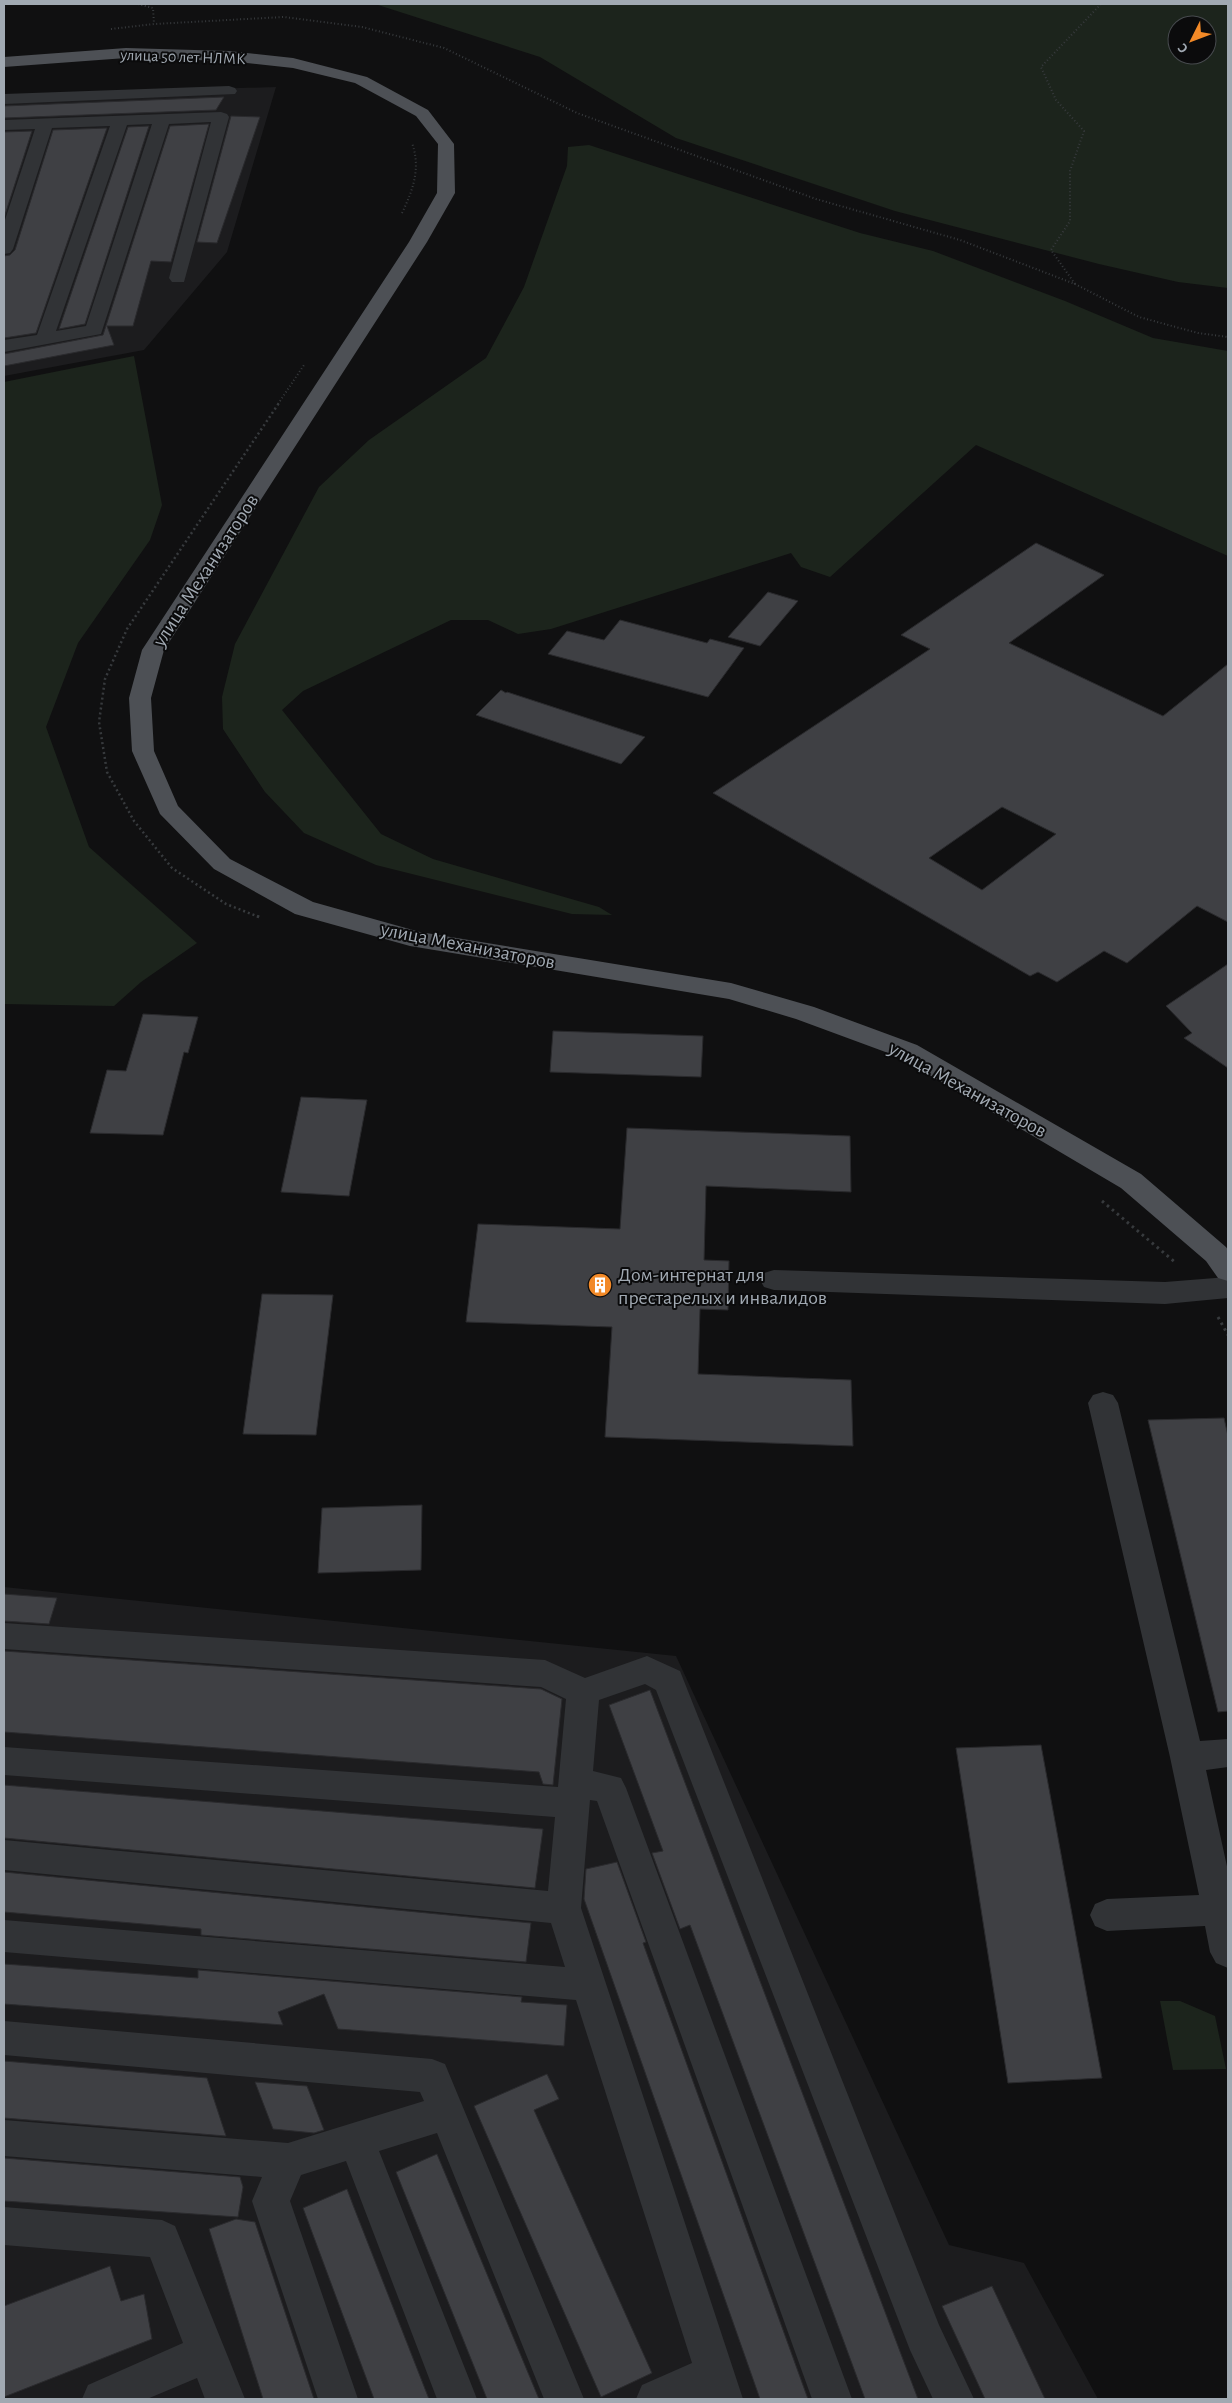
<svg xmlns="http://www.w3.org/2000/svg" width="1232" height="2403" font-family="'Alegreya Sans',sans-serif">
  <rect width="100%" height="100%" fill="#101011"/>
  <path fill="#1c1c1e" d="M276 87 227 252 144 350 4 376V95Z
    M4 1587 676 1656 949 2245 1024 2263 1098 2399H4Z"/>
  <path fill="#1c241c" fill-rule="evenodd" d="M375 4H1228V288L1178 282 1099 264 895 211 676 138 540 57ZM1177 25H1207V55H1177Z
    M589 145 860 233 933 251 1065 301 1153 338 1228 351V556L976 445 830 577 801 567 791 553 551 629 518 634 488 620H451L303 691 282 710 381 834 433 859 599 907 612 915 572 914 376 865 304 833 265 792 223 729 222 697 235 644 319 487 369 440 486 358 524 287 567 166 568 147Z
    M134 356 162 505 150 540 78 643 46 727 89 847 197 943 141 982 114 1006 4 1004V382Z
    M1160 2001H1180L1215 2016 1226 2069 1173 2070Z"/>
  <path fill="#3f4044" stroke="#2a2a2d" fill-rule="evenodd" d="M224 97 216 110 4 118V106Z
    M231 116 260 117 217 243 197 242Z
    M209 124 171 262 151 261 133 326H107L114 345 4 366V354L103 335 170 126Z
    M149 126 85 324 59 329 128 127Z
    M107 128 36 333 4 338V256L10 255 15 250 53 130Z
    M32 131 4 218V132Z
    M1036 543 1104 575 1009 643 1163 716 1228 664V922L1197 906 1127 963 1104 951 1057 982 1038 972 1030 976 713 793 930 649 901 635ZM1002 807 1056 834 982 890 929 858Z
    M768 592 798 601 760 646 728 637Z
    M620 620 707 643 710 639 744 648 708 697 548 654 567 631 604 640Z
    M501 690 506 693 507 692 645 737 621 764 476 715Z
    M1228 964V1068L1184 1038 1192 1033 1166 1006Z
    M143 1014 198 1017 188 1053 184 1052 163 1135 90 1133 107 1070 126 1071Z
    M553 1031 703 1036 701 1077 550 1072Z
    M301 1097 367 1100 349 1196 281 1192Z
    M627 1128 850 1136 851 1192 706 1186 704 1260 729 1261 728 1310 700 1309 698 1374 851 1380 853 1446 605 1437 612 1327 466 1322 478 1224 620 1229Z
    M262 1294 333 1295 316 1435 243 1434Z
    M1224 1418 1228 1436V1711L1218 1712 1148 1420Z
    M422 1505 421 1570 318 1573 322 1508Z
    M4 1594 57 1598 49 1624 4 1621Z
    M4 1651 541 1689 562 1699 553 1785 543 1784 539 1772 4 1732Z
    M650 1690 918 2399H865L690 1925 680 1929 652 1853 663 1851 609 1705Z
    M1041 1745 1102 2078 1008 2083 956 1748Z
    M4 1785 543 1829 535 1888 4 1838Z
    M617 1862 646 1942 643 1943 808 2399H760L584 1899 586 1869Z
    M4 1872 531 1923 526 1962 201 1935V1929L4 1912Z
    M4 1964 198 1978V1970L522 1997 521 2002 567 2005 564 2046 338 2029 324 1994 278 2012 283 2025 4 2004Z
    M4 2061 207 2078 226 2136 4 2118Z
    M547 2074 559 2099 534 2110 652 2373 601 2397 474 2106Z
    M255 2082 307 2086 324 2130 314 2133 273 2129Z
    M437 2154 539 2399H487L396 2172Z
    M4 2158 240 2177 243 2187 238 2217 4 2201Z
    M347 2189 353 2205 429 2399H374L303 2208Z
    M236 2219 255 2222 314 2399H263L209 2229Z
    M110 2266 121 2301 144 2294 152 2339 4 2397V2306Z
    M992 2286 1045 2399H985L942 2306Z"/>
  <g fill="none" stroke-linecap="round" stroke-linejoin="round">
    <path stroke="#373a3d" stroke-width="2" stroke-dasharray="1 2.5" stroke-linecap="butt" d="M138 4 153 8 154 24
      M111 29 154 24 284 17 362 27 444 48 577 113 816 199 960 240 1075 284 1139 317 1198 333 1228 337
      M402 213C413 190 421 168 412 143
      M1075 284 1051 250 1070 221V171L1084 131 1056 100 1041 67 1101 4
      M278 404 304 365"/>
    <path stroke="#373a3d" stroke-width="2.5" stroke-dasharray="2 3" stroke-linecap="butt" d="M259 917 226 904 172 868 134 821 107 772 99 722 105 679 127 629 279 403"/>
    <path stroke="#373a3d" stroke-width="3" stroke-dasharray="2.5 4" stroke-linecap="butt" d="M257 916 259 917
      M1102 1201 1176 1263
      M1218 1317 1228 1335"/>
    <path fill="#313336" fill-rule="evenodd" d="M229 86 235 88 237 91 235 94 4 104V94Z
      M221 112 227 114 229 117 184 282H172L169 278 211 122 169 124 101 334 4 352V340L37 335 110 126 52 128 13 249 10 253 4 254V223L35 129 4 130V120ZM152 124 86 326 56 331 127 125Z
      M774 1270 1165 1282 1228 1277V1298L1165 1304 774 1290 764 1287 760 1280 764 1273Z
      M1103 1392 1113 1395 1118 1403 1200 1741 1228 1739V1767L1206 1770 1228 1871V1968L1216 1963 1210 1952 1205 1926 1107 1931 1095 1926 1090 1915 1095 1904 1107 1899 1199 1895 1170 1757 1088 1403 1093 1395Z
      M4 1623 545 1660 585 1678 647 1656 680 1671 939 2325 974 2399H933L910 2350 656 1690 645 1684 599 1700 593 1771 621 1778 626 1788 852 2399H812L597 1801 590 1800 581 1908 743 2399H636L642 2385 692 2363 576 2000 4 1952V1920L565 1967 551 1923 4 1870V1840L548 1891 555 1817 4 1775V1747L558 1787 566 1699 541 1687 4 1649Z
      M4 2021 432 2059 445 2064 584 2399H544L437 2133 379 2151 477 2399H437L346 2161 301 2175 290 2201 358 2399H318L252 2201 262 2177 4 2156V2120L288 2143 424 2101 420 2092 4 2055Z
      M4 2207 162 2220 175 2226 245 2399H205L197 2378 147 2399H82L88 2385 183 2343 150 2257 4 2245Z"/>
    <path fill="#4d5055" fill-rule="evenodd" d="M126 48 229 51 293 58 367 77 428 110 454 144 455 193 427 242 164 650 151 698 154 751 178 806 230 859 313 902 420 932 731 983 814 1007 917 1045 1141 1174 1226 1247 1228 1250V1281L1218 1278 1206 1261 1121 1188 899 1057 796 1019 729 999 410 946 295 914 214 869 160 814 132 751 129 698 142 650 409 242 437 193 438 144 416 116 355 83 293 68 229 61 126 58 4 67V57Z"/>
  </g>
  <defs>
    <g id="building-disc" transform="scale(1.25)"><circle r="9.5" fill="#f28927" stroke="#0b0b0c"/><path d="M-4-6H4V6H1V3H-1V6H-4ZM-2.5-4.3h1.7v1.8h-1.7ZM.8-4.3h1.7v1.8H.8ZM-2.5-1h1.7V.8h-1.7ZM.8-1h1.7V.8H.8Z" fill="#fff"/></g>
  </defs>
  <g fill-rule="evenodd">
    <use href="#building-disc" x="600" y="1285"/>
  </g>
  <g text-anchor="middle" stroke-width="4" stroke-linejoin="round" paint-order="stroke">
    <g font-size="16" fill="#a1a9b2" stroke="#0b0b0c">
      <text transform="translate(183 56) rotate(2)" y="6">улица 50 лет НЛМК</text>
    </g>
    <g font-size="20" fill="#a1a9b2" stroke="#0b0b0c">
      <text transform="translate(205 570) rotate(-57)" y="7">улица Механизаторов</text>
      <text transform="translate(468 945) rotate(11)" y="7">улица Механизаторов</text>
      <text transform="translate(968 1089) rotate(29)" y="7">улица Механизаторов</text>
    </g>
    <g font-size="20" fill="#a1a9b2" stroke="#0b0b0c" text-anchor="start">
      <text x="618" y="1281">Дом-интернат для<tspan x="618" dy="23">престарелых и инвалидов</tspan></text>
    </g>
  </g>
  <rect width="1232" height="2403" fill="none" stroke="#a1a9b2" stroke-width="10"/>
  <g transform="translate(1192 40) rotate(228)"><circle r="24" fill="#0b0b0c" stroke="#474a4e"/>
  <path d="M0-4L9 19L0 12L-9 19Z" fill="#f28927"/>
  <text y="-8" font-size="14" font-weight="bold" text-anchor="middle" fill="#a1a9b2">С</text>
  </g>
</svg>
